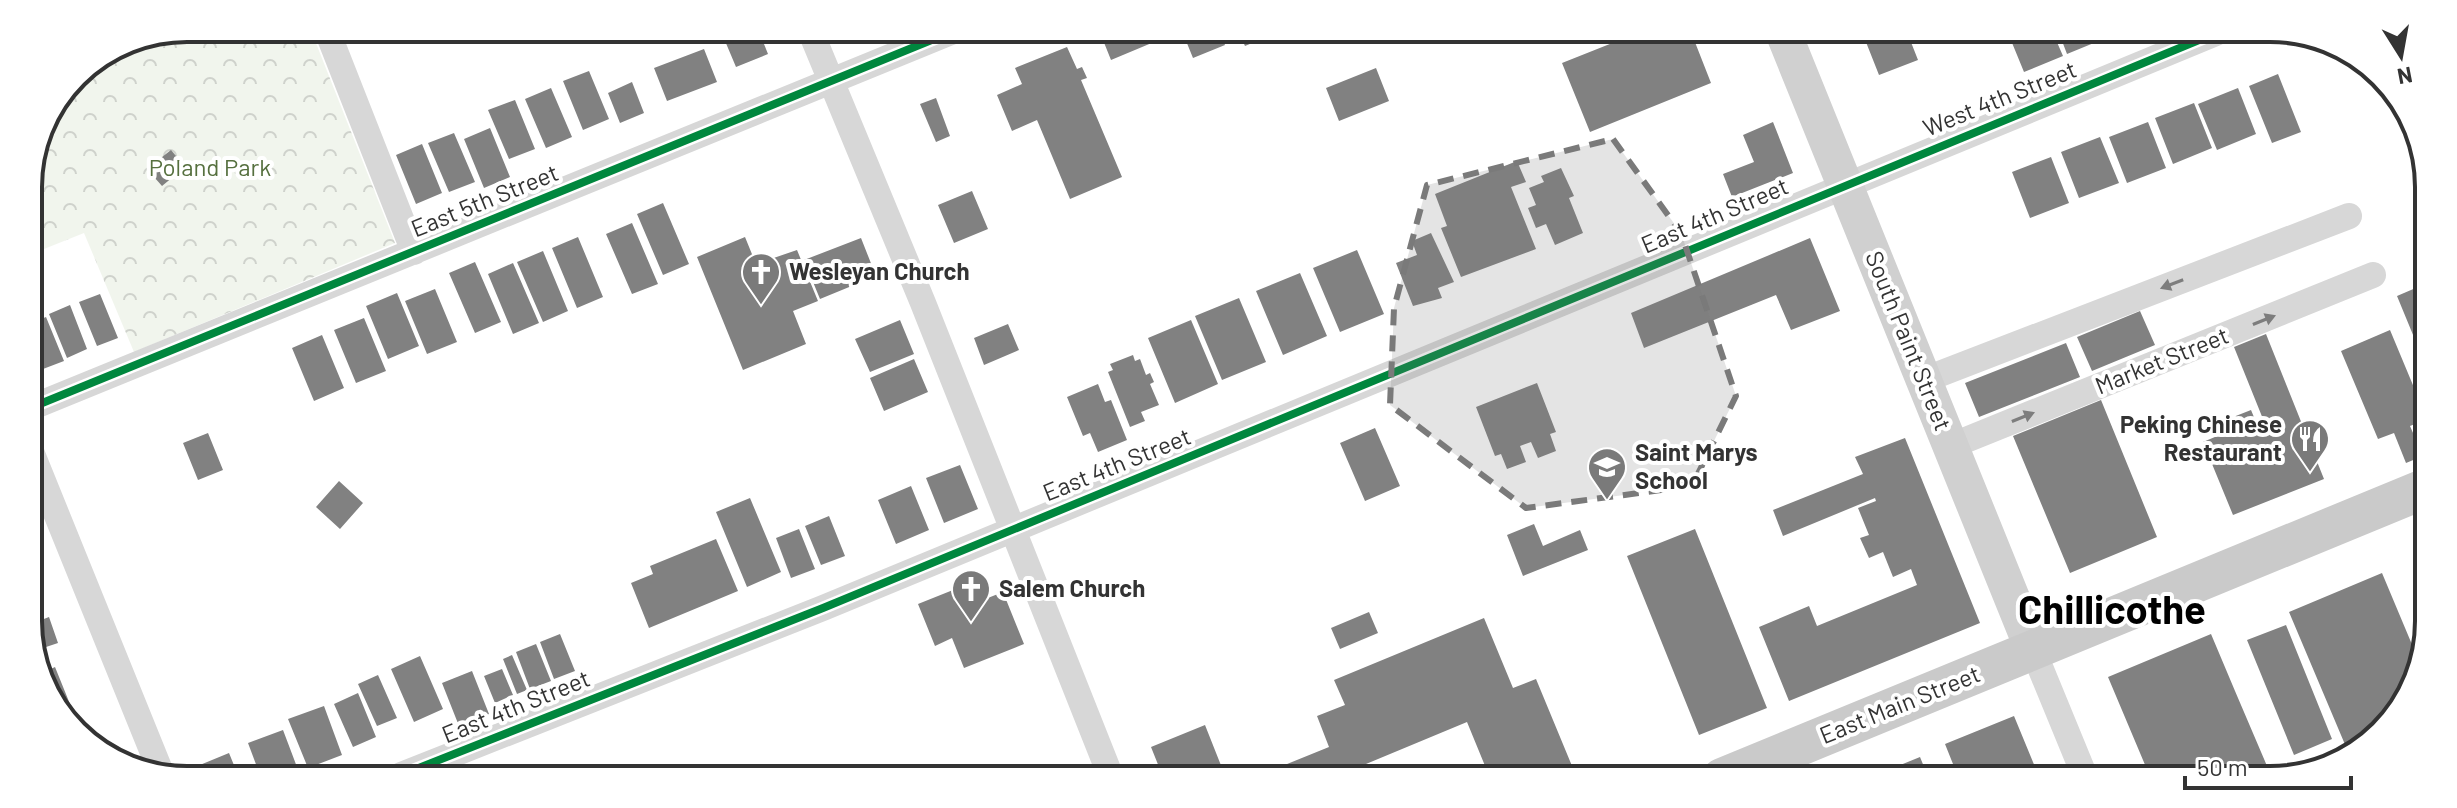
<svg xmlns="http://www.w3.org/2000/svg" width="2457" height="808" font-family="Barlow,sans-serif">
  <defs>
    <pattern id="park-crowns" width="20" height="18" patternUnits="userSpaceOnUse" patternTransform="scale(2)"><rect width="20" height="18" fill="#f1f5ed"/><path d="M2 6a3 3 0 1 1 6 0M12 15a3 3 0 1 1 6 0" fill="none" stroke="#cfd2cc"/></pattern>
  </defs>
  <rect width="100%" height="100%" fill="#fff"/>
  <path fill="url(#park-crowns)" d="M187 28H310L395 243 134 352 84 233 29 255 28 177 40 126 75 74 126 40Z"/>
  <path fill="#818181" d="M370 28 396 29H409L376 43Z
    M720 29H758L768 54 736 67Z
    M1099 30 1163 31 1166 37 1111 60Z
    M1182 31H1219L1225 45 1193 58Z
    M1238 31H1281L1245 46Z
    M1640 32H1691L1711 83 1590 132 1562 63Z
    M1862 32H1907L1918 60 1879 75Z
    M2008 33H2053L2063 56 2024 72Z
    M2059 33H2104L2106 38 2067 54Z
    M1067 47 1077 69 1082 67 1087 78 1081 80 1122 177 1070 199 1037 120 1012 131 997 95 1022 84 1015 68Z
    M704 49 717 82 667 101 654 68Z
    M1376 68 1389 101 1339 121 1326 88Z
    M589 71 609 119 583 130 563 81Z
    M2278 74 2301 132 2272 143 2249 86Z
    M632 82 644 113 620 123 608 93Z
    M551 88 572 137 546 148 525 99Z
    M2238 88 2256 134 2217 150 2198 104Z
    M936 98 950 136 936 142 920 104Z
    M515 100 535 149 509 159 488 110Z
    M2194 103 2212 148 2173 164 2155 118Z
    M1773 122 1793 173 1732 197 1723 174 1754 162 1743 135Z
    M2148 122 2166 168 2127 183 2109 137Z
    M490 128 510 177 484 188 464 139Z
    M454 133 475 182 449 192 428 143Z
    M2100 137 2119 183 2079 198 2061 152Z
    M422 144 442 193 416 204 396 155Z
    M171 150 185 167 162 186 147 169Z
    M2051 157 2069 203 2030 218 2012 172Z
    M1517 161 1526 182 1511 187 1536 249 1461 277 1441 228 1447 226 1435 194Z
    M1561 168 1574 196 1569 198 1583 233 1555 245 1546 224 1536 228 1528 208 1536 205 1529 188 1544 182 1541 176Z
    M972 191 988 229 954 243 938 205Z
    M663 203 689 264 663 275 637 214Z
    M632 223 658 284 632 294 606 234Z
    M1431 233 1454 282 1438 288 1442 298 1413 306 1396 263 1417 255 1412 241Z
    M578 237 603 297 577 308 552 248Z
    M745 237 756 264 797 250 818 301 793 311 806 344 743 370 697 257Z
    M861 238 876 276 820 299 804 260Z
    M1810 238 1840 311 1791 330 1776 295 1644 348 1631 313Z
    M1357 250 1384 314 1340 332 1313 268Z
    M543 251 568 311 543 322 517 262Z
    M475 262 501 322 475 333 449 273Z
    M513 263 539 323 513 334 488 274Z
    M1300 273 1327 336 1283 355 1256 291Z
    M2425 284V364L2397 296Z
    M435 289 457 342 427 354 405 301Z
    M397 293 419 346 388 359 366 306Z
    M100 294 118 338 97 346 79 302Z
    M1239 298 1266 362 1222 380 1195 316Z
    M70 305 87 349 67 358 49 314Z
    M2140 311 2155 345 2092 371 2077 337Z
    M46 317 64 361 43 369 29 335V324Z
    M364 318 386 371 356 383 334 330Z
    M900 320 914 354 870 372 855 339Z
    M1191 320 1218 384 1175 403 1148 338Z
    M1008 324 1019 350 984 365 974 338Z
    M2390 330 2425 414V420L2410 426 2423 456 2406 463 2394 433 2378 439 2341 351Z
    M2266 334 2324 479 2233 515 2203 442 2222 434 2218 423 2251 410 2256 422 2263 419 2234 347Z
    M322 335 344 388 314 401 292 348Z
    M2066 343 2080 377 1979 417 1965 383Z
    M1133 355 1135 361 1140 359 1146 375 1150 373 1154 382 1150 384 1159 405 1141 412 1145 421 1130 427 1108 372 1113 370 1110 364Z
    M914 359 928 392 884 411 870 378Z
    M1537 383 1556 432 1550 434 1556 451 1538 458 1531 442 1520 446 1526 462 1507 469 1501 454 1495 456 1476 407Z
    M1098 384 1105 402 1111 400 1127 440 1098 452 1090 433 1083 436 1067 397Z
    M2101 400 2157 537 2070 573 2013 436Z
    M1375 428 1400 486 1365 501 1340 443Z
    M208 433 223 470 198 480 183 443Z
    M1905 438 1980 623 1789 701 1759 627 1809 606 1817 626 1917 585 1911 569 1893 577 1883 552 1869 558 1860 538 1869 535 1858 508 1876 501 1875 498 1783 536 1773 510 1863 474 1855 457Z
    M960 465 978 509 944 523 926 478Z
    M339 481 363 503 340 529 316 507Z
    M911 486 929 530 896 544 878 500Z
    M750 498 781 572 747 587 716 512Z
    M829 516 845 556 821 565 805 526Z
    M1534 524 1543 546 1580 530 1588 550 1523 576 1507 535Z
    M799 529 815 569 791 578 776 538Z
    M1695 529 1767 708 1699 735 1627 556Z
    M716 539 738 591 649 628 631 583 653 574 650 566Z
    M2382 573 2421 666 2367 747 2349 754 2289 612Z
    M958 588 965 607 1003 592 1024 644 964 668 952 638 935 646 918 604Z
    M1369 612 1378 633 1340 649 1331 628Z
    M49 617 58 643 31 652V624Z
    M1484 618 1513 688 1536 679 1577 778H1557L1551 764 1517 778H1490L1467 722 1366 764 1372 777H1255L1329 747 1317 716 1345 705 1334 680Z
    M2286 625 2332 739 2294 755 2247 640Z
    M560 634 575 671 554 679 540 642Z
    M2211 634 2235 691 2273 780 2151 779 2108 677Z
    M536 644 551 681 530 689 516 652Z
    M512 655 527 690 517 694 503 659Z
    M420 656 443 709 414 722 391 669Z
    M55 667 74 714 64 719 42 673Z
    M502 669 513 695 495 703 484 676Z
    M472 671 489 714 459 726 442 683Z
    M378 675 397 718 377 726 358 684Z
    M358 693 376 737 353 747 334 704Z
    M324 706 342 755 308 768 288 719Z
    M2014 716 2040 779H1959L1945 744Z
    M1205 725 1224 773 1248 764 1254 777H1163L1151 747Z
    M283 730 300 775H260L248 743Z
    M229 753 238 775H198L195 767Z
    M1920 757 1929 779H1866Z"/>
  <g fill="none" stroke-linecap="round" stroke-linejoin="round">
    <path stroke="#d7d7d7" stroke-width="26" d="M326 28 414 252
      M810 30 923 303 1111 777
      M1924 380 2349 216
      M30 408 956 30
      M1951 446 2373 275
      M30 449 162 775
      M2033 650 2086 779
      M401 775 823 608 2216 33"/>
    <path stroke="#d0d0d0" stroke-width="36" d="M1783 32 2033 650"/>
    <path stroke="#cacaca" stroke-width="40" d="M1722 778 2424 489"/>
    <g stroke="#fff" stroke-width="13">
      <path id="cycleway" d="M30 408 956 30
        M401 775 823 608 2216 33"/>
    </g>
    <use href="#cycleway" stroke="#00873e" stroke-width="8"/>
  </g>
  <defs><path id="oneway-solid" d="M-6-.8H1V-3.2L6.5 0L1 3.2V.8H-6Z" transform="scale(2)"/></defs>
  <g fill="#7d7d7d">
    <use href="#oneway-solid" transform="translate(2172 284) rotate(159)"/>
    <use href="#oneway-solid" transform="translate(2264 320) rotate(-22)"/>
    <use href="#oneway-solid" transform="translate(2023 417) rotate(-22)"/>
  </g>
  <path fill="#7a7a7a" fill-opacity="0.2" stroke="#7a7a7a" stroke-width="6" stroke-dasharray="16 10" stroke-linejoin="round" d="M1613 139 1681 233 1736 396 1692 486 1526 508 1390 405 1394 308 1427 185Z"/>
  <defs>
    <g id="church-pin" transform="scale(2)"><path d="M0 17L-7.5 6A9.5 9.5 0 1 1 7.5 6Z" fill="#7a7a7a" stroke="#fff"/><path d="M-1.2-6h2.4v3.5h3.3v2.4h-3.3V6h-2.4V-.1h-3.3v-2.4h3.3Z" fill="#fff"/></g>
    <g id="restaurant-pin" transform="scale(2)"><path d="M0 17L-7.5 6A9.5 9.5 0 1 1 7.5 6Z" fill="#7a7a7a" stroke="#fff"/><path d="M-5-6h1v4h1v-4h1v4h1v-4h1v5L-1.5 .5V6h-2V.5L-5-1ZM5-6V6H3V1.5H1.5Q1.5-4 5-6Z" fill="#fff"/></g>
    <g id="school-pin" transform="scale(2)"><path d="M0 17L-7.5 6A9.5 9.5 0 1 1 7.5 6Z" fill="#7a7a7a" stroke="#fff"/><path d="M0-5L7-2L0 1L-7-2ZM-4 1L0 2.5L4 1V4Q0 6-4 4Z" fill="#fff"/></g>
  </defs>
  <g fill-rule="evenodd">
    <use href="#church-pin" x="761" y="272"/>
    <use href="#restaurant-pin" x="2310" y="439"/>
    <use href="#school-pin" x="1607" y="467"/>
    <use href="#church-pin" x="971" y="589"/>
  </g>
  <g text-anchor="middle" stroke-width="8" stroke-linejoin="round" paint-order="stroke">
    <g font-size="24" fill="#333" stroke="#fff">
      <text transform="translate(2000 99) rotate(-22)" y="8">West 4th Street</text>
      <text transform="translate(485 201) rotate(-22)" y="8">East 5th Street</text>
      <text transform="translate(1715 216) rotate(-23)" y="8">East 4th Street</text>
      <text transform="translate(1908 341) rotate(68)" y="8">South Paint Street</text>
      <text transform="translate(2162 361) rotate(-22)" y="8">Market Street</text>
      <text transform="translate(1117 465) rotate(-22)" y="8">East 4th Street</text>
      <text transform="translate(1900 705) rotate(-22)" y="8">East Main Street</text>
      <text transform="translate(516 707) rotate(-22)" y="8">East 4th Street</text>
    </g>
    <g font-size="24" fill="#56703f" stroke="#fff">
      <text x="210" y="176">Poland Park</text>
    </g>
    <g font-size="24" font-weight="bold" fill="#333" stroke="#fff" text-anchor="start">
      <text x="789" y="280">Wesleyan Church</text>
      <text x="2282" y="433" text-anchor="end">Peking Chinese<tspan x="2282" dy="28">Restaurant</tspan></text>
      <text x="1635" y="461">Saint Marys<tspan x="1635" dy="28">School</tspan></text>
      <text x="999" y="597">Salem Church</text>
    </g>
    <g font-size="40" font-weight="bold" fill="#000" stroke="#fff">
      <text x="2112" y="624">Chillicothe</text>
    </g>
  </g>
  <path d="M0 0H2457V808H0ZM187 42H2270A145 145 0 0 1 2415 187V621A145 145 0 0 1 2270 766H187A145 145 0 0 1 42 621V187A145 145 0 0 1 187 42Z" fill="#fff" fill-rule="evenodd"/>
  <path fill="none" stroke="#333" stroke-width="4" d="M187 42H2270A145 145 0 0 1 2415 187V621A145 145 0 0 1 2270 766H187A145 145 0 0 1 42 621V187A145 145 0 0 1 187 42Z"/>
  <g transform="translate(2401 56) rotate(169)" stroke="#ffffff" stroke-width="6" paint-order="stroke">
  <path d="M0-6L14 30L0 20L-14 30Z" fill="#333333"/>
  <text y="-12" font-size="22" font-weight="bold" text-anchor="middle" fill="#333333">N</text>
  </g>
  <path d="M2185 776v12h166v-12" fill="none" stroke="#333333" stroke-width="4"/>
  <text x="2197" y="776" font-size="24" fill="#333333" stroke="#ffffff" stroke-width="6" paint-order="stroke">50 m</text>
</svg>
